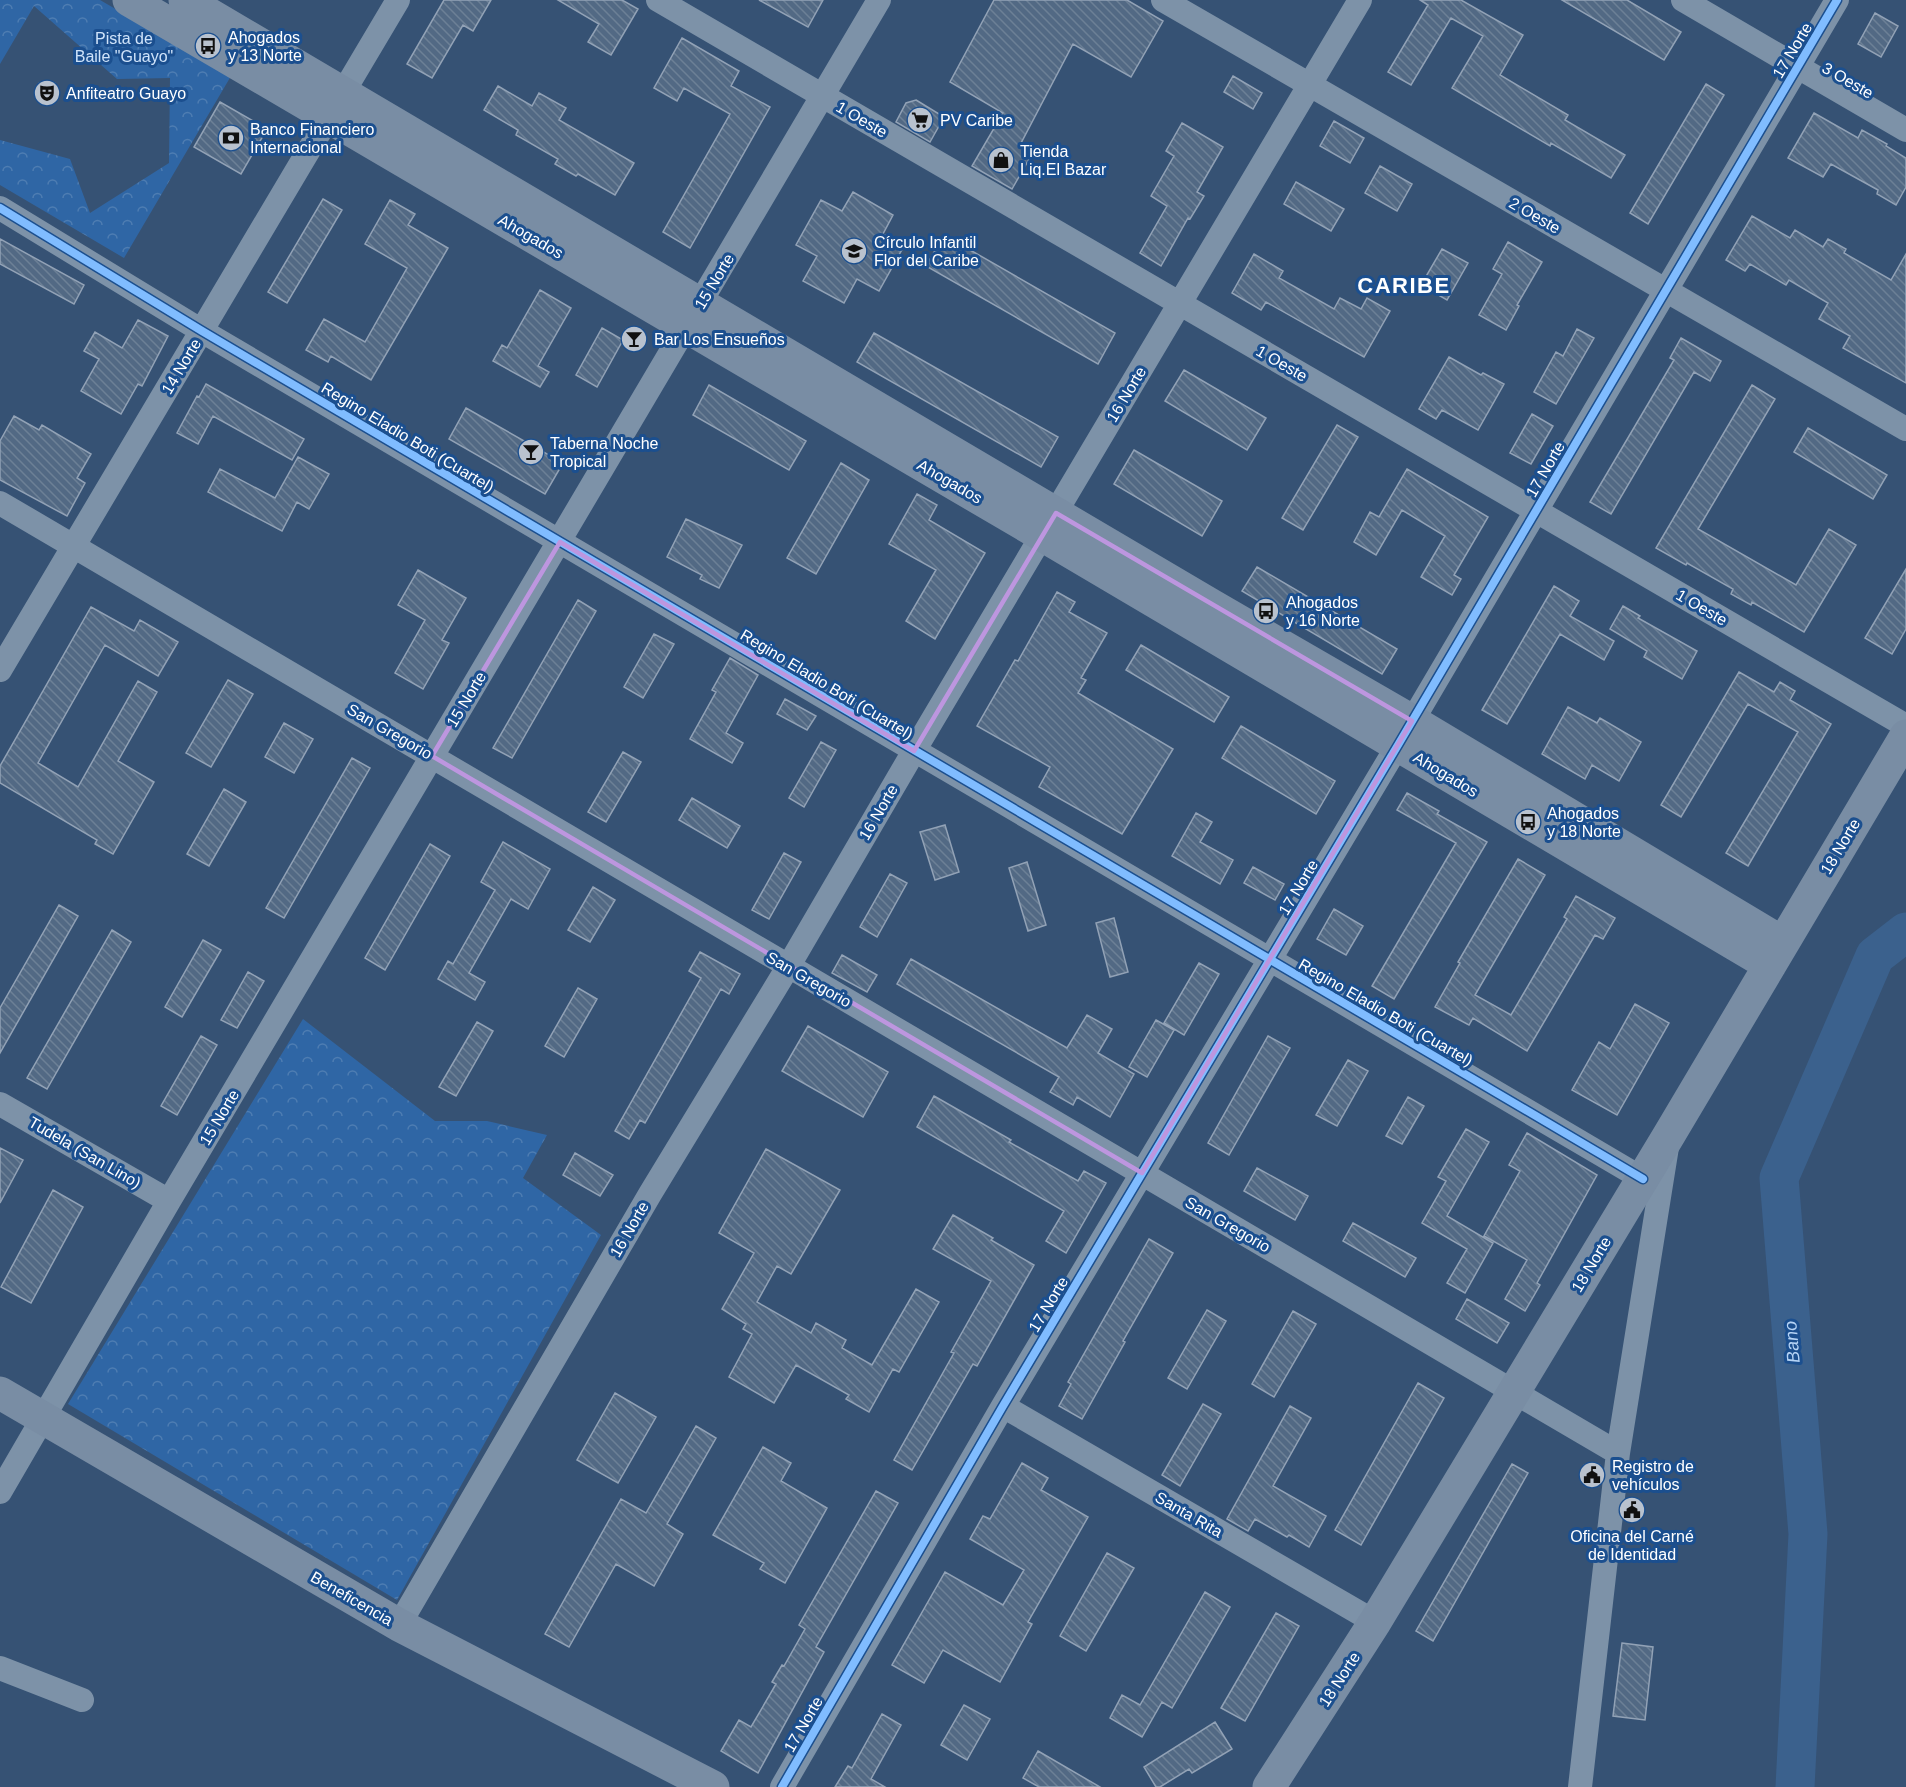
<svg xmlns="http://www.w3.org/2000/svg" width="1906" height="1787" font-family="Arial,sans-serif">
  <defs>
    <pattern id="park-crowns" width="20" height="18" patternUnits="userSpaceOnUse" patternTransform="scale(1.5)"><rect width="20" height="18" fill="#2f66a5"/><path d="M2 6a3 3 0 1 1 6 0M12 15a3 3 0 1 1 6 0" fill="none" stroke="#4e7db2"/></pattern>
    <pattern id="building-back-hatch" width="6" height="6" patternUnits="userSpaceOnUse" patternTransform="scale(1.5)"><rect width="6" height="6" fill="#526984"/><path d="M-1 5l2 2M0 0l6 6M5-1l2 2" fill="none" stroke="#6c8096"/></pattern>
  </defs>
  <rect width="100%" height="100%" fill="#365274"/>
  <path fill="url(#park-crowns)" d="M0 0H100L231 76 124 258 0 185V140L70 159 90 213 169 163 170 78 117 79 34 6 0 64Z
    M303 1019 435 1121H487L547 1135 523 1178 601 1235 397 1600 68 1404Z"/>
  <g fill="none" stroke-linecap="round" stroke-linejoin="round">
    <path stroke="#3b618d" stroke-width="39" d="M1795 1787 1808 1534 1779 1178 1875 956 1906 932"/>
  </g>
  <path fill="url(#building-back-hatch)" stroke="#92a2b6" stroke-width="1.5" d="M444 0H491L473 31 463 25 432 78 407 64Z
    M558 0H622L638 9 611 55 588 42 599 24Z
    M759 0H823L808 27Z
    M994 0H1127L1163 21 1131 77 1073 44 1019 147 1032 154 1012 189 972 166 1003 113 950 82Z
    M1420 0H1461L1523 35 1500 75 1568 115 1565 120 1625 155 1611 178 1551 143 1550 146 1452 88 1483 36 1451 18 1411 85 1388 72 1428 5Z
    M1562 0H1627L1681 32 1664 60Z
    M1875 13 1898 26 1881 57 1858 44Z
    M682 38 739 71 731 86 770 107 690 248 663 232 730 114 684 88 677 101 654 88Z
    M1233 76 1262 93 1253 109 1224 92Z
    M1706 84 1724 95 1648 224 1630 213Z
    M498 86 532 106 539 93 566 108 559 120 634 163 615 195 578 174 576 176 555 164 558 159 516 135 518 130 484 110Z
    M916 100 944 117 930 142 896 122 906 103Z
    M220 102 267 129 241 174 194 147Z
    M1814 113 1858 138 1862 130 1887 144 1886 146 1906 158V187L1896 205 1877 194 1878 190 1831 164 1823 177 1788 158Z
    M1334 121 1364 138 1350 163 1320 146Z
    M1182 123 1223 147 1197 192 1204 196 1190 219 1188 218 1161 266 1140 253 1167 206 1151 196 1174 156 1166 151Z
    M1380 166 1412 184 1397 211 1365 193Z
    M1296 182 1344 209 1331 231 1284 204Z
    M853 192 893 215 883 234 904 246 879 291 857 279 844 303 803 281 817 256 796 245 821 200 842 211Z
    M323 199 342 210 287 303 268 292Z
    M390 200 415 214 408 225 448 248 371 380 331 356 328 362 306 350 324 319 365 342 407 268 365 244Z
    M1752 216 1790 238 1795 230 1823 247 1828 239 1846 249 1844 253 1891 280 1906 254V383L1843 348 1850 336 1819 319 1828 303 1789 280 1786 285 1750 264 1745 271 1726 260Z
    M944 235 1115 333 1098 364 926 266Z
    M0 239 84 285 74 304 0 264Z
    M1508 242 1542 262 1517 305 1519 306 1506 330 1479 315 1502 274 1493 269Z
    M1442 249 1468 263 1447 300 1421 285Z
    M1254 254 1283 271 1279 278 1334 309 1340 298 1361 309 1367 298 1390 311 1364 357 1266 302 1261 310 1232 293Z
    M540 290 571 308 538 366 549 372 540 387 493 361 502 345 507 348Z
    M138 320 168 336 142 386 138 384 121 414 81 391 99 359 84 351 95 332 122 348Z
    M602 328 623 340 597 387 576 375Z
    M1577 329 1594 338 1556 404 1534 392 1556 352 1563 356Z
    M874 333 1058 437 1041 467 857 362Z
    M1681 338 1721 361 1710 381 1694 372 1611 514 1590 502 1674 360 1670 358Z
    M1449 357 1481 375 1483 373 1504 384 1478 430 1442 410 1436 419 1419 409Z
    M1184 370 1266 418 1247 450 1165 401Z
    M206 384 304 439 292 460 213 416 198 444 177 433 197 396 199 397Z
    M709 385 806 441 789 470 693 415Z
    M1752 385 1775 399 1698 529 1796 585 1829 529 1856 545 1804 632 1752 602 1751 605 1731 594 1733 589 1687 563 1686 565 1656 548Z
    M466 408 563 463 545 494 449 439Z
    M1532 414 1553 426 1531 464 1510 453Z
    M14 416 39 430 42 425 91 454 77 478 85 483 67 516 0 480V441Z
    M1337 425 1358 437 1303 530 1282 518Z
    M1808 428 1887 475 1873 499 1794 452Z
    M1134 450 1222 501 1202 536 1114 484Z
    M298 457 329 474 309 509 297 502 282 531 208 492 220 469 275 498Z
    M841 463 869 480 816 574 787 558Z
    M1407 469 1488 517 1454 575 1461 579 1452 595 1421 577 1445 536 1402 510 1376 555 1354 542 1370 512 1379 517Z
    M917 494 937 505 929 520 985 553 935 639 906 621 936 570 889 544Z
    M686 519 742 545 719 588 700 579 702 575 667 557Z
    M1257 567 1397 649 1382 674 1242 591Z
    M1906 569V629L1892 654 1865 638Z
    M418 570 466 598 442 640 449 643 423 689 395 673 425 620 398 605Z
    M1554 586 1579 601 1570 616 1614 641 1604 660 1560 634 1507 724 1482 710Z
    M1057 592 1075 602 1069 612 1107 633 1081 678 1086 680 1078 693 1173 749 1122 834 1039 787 1050 767 977 726 1015 660 1018 661Z
    M578 600 596 611 512 758 493 748Z
    M1623 606 1640 616 1638 618 1697 651 1682 679 1644 657 1647 651 1610 629Z
    M91 607 134 631 140 620 178 642 158 676 105 645 38 763 78 787 138 681 157 692 118 761 154 782 113 854 95 844 97 840 0 783V766Z
    M654 634 674 644 643 698 624 687Z
    M1141 645 1229 697 1214 722 1126 670Z
    M730 658 758 675 726 733 743 743 732 763 690 739 716 692 712 690Z
    M1739 672 1774 692 1780 682 1795 691 1790 700 1831 724 1748 866 1726 853 1798 732 1748 704 1681 817 1661 805Z
    M228 680 253 694 211 767 186 753Z
    M785 699 816 716 807 730 777 714Z
    M1568 707 1597 723 1600 718 1641 742 1619 781 1592 765 1585 779 1542 754Z
    M284 723 313 739 294 773 265 757Z
    M1241 726 1335 781 1316 814 1222 758Z
    M821 742 836 750 804 807 789 798Z
    M623 752 641 762 606 822 588 812Z
    M352 758 370 768 284 918 266 908Z
    M224 789 246 802 209 866 187 854Z
    M1407 793 1439 811 1437 814 1487 842 1394 999 1372 986 1456 843 1397 810Z
    M692 798 740 826 727 848 679 820Z
    M1196 813 1212 822 1200 842 1233 860 1220 884 1172 856Z
    M945 825 959 872 935 880 920 832Z
    M503 842 550 869 528 909 511 899 469 973 485 982 475 1000 438 979 448 961 453 964 495 890 481 882Z
    M430 844 450 856 385 970 365 958Z
    M784 853 801 862 769 919 752 910Z
    M1518 859 1545 875 1475 995 1511 1015 1567 919 1564 917 1576 896 1615 918 1603 939 1595 935 1527 1051 1473 1018 1469 1025 1435 1007 1460 963 1458 962Z
    M1027 862 1046 925 1028 931 1009 868Z
    M1253 867 1284 884 1275 900 1244 883Z
    M890 874 907 883 877 937 860 927Z
    M593 887 615 900 590 942 568 930Z
    M59 905 78 916 0 1053V1008Z
    M1334 909 1363 926 1346 955 1317 939Z
    M1114 918 1128 972 1110 977 1096 923Z
    M112 930 131 942 47 1089 27 1078Z
    M203 940 221 950 182 1017 165 1007Z
    M700 952 740 974 729 994 721 989 645 1123 640 1120 629 1139 615 1131 701 978 689 971Z
    M842 955 877 975 867 992 832 973Z
    M911 959 1067 1048 1087 1015 1112 1029 1098 1053 1134 1074 1110 1117 1077 1097 1073 1105 1050 1092 1059 1077 897 984Z
    M1199 963 1219 974 1184 1035 1164 1023Z
    M248 972 264 981 237 1028 221 1020Z
    M578 988 597 999 564 1057 545 1046Z
    M1635 1004 1669 1023 1617 1115 1572 1090 1599 1042 1610 1049Z
    M1156 1020 1174 1030 1147 1077 1129 1067Z
    M477 1022 493 1031 456 1096 439 1087Z
    M808 1026 888 1072 863 1117 782 1071Z
    M201 1036 217 1045 177 1115 161 1106Z
    M1268 1036 1290 1048 1229 1155 1208 1143Z
    M1348 1060 1368 1071 1337 1126 1316 1115Z
    M934 1096 1011 1140 1009 1142 1078 1181 1084 1171 1106 1183 1066 1253 1046 1241 1064 1211 917 1127Z
    M1408 1097 1424 1106 1402 1144 1386 1136Z
    M1466 1129 1489 1142 1447 1216 1493 1243 1465 1293 1447 1283 1467 1249 1422 1223 1446 1181 1438 1177Z
    M1527 1133 1597 1175 1537 1283 1540 1285 1525 1311 1505 1299 1527 1260 1484 1236 1520 1171 1509 1165Z
    M0 1148 23 1160 0 1203Z
    M766 1149 840 1190 791 1274 777 1266 757 1302 811 1333 816 1323 846 1340 842 1348 872 1365 916 1289 939 1302 899 1372 893 1369 869 1412 846 1399 849 1395 796 1365 774 1403 729 1377 752 1334 743 1329 746 1324 722 1309 754 1253 719 1233Z
    M575 1153 613 1175 600 1196 563 1175Z
    M1257 1168 1308 1196 1295 1220 1244 1191Z
    M53 1190 83 1207 31 1303 1 1287Z
    M953 1215 993 1238 991 1240 1034 1265 977 1366 973 1364 912 1470 894 1460 954 1353 951 1352 991 1281 933 1249Z
    M1353 1223 1416 1258 1405 1277 1343 1241Z
    M1149 1239 1173 1253 1123 1341 1125 1342 1082 1419 1059 1406 1071 1384 1068 1382Z
    M1467 1299 1509 1323 1497 1343 1456 1319Z
    M1207 1310 1226 1321 1187 1389 1168 1378Z
    M1293 1311 1316 1324 1274 1397 1252 1384Z
    M1418 1383 1444 1398 1361 1545 1335 1530Z
    M615 1393 656 1417 618 1483 577 1460Z
    M1203 1404 1221 1414 1180 1486 1162 1475Z
    M1290 1406 1311 1418 1273 1486 1326 1516 1309 1547 1289 1535 1287 1537 1255 1519 1248 1531 1227 1519Z
    M696 1426 716 1438 667 1524 683 1534 654 1586 616 1564 569 1647 545 1634 621 1499 646 1513Z
    M763 1447 791 1463 781 1481 827 1508 785 1583 760 1569 764 1563 713 1535Z
    M1022 1463 1048 1478 1041 1490 1088 1517 1028 1622 1032 1624 1000 1682 943 1650 924 1683 892 1665 945 1572 1003 1605 1024 1570 970 1539 983 1516 990 1519Z
    M1512 1464 1528 1473 1433 1641 1416 1631Z
    M876 1491 898 1503 816 1647 824 1652 758 1773 721 1751 739 1720 751 1727 776 1684 772 1682 782 1665 784 1666 805 1629 799 1625Z
    M1107 1553 1134 1568 1086 1651 1060 1636Z
    M1205 1592 1230 1607 1172 1708 1162 1702 1142 1737 1110 1718 1122 1695 1140 1705Z
    M1276 1613 1299 1626 1245 1721 1221 1708Z
    M1622 1643 1653 1647 1645 1720 1613 1716Z
    M964 1705 990 1719 967 1760 941 1745Z
    M882 1714 901 1725 871 1779 885 1787H835L848 1766 852 1768Z
    M1215 1722 1232 1749 1192 1773 1189 1769 1160 1787H1156L1144 1767Z
    M1038 1751 1100 1787H1039L1023 1778Z"/>
  <g fill="none" stroke-linecap="round" stroke-linejoin="round">
    <path stroke="#7d92a8" stroke-width="24" d="M658 0 1906 726
      M1163 0 1906 429
      M1683 0 1906 130
      M0 208 202 331 1643 1179
      M0 503 1618 1453
      M0 670 398 0
      M0 1104 169 1201
      M1003 1406 1375 1622
      M0 1492 169 1201 879 0
      M399 1625 650 1194 788 967 914 751 1360 0
      M0 1668 82 1700
      M782 1787 1003 1406 1398 745 1837 0
      M1580 1787 1618 1453 1667 1147"/>
    <path stroke="#798da4" stroke-width="33" d="M129 0 1042 535 1770 965
      M185 0 1211 605 1412 721 1783 943
      M0 1393 399 1625 713 1787
      M1269 1787 1375 1622 1669 1135 1906 736"/>
    <g stroke="#1b4f8f" stroke-width="11">
      <path id="cycleway" d="M0 208 202 331 1643 1179
        M782 1787 1003 1406 1398 745 1837 0"/>
    </g>
    <use href="#cycleway" stroke="#80bcff" stroke-width="8"/>
  </g>
  <path fill="none" stroke="#bd96df" stroke-width="4.5" stroke-linejoin="round" d="M1056 513 1412 721 1142 1173 432 756 560 542 914 751Z"/>
  <defs>
    <g id="bus-disc" transform="scale(1.35)"><circle r="9.5" fill="#b9c2ce" stroke="#1b4f8f"/><path d="M-5-6H5V4H4V6H2V4H-2V6H-4V4H-5ZM-3.5-4V0h7V-4ZM-3.5 1.2v1.5H-2V1.2ZM2 1.2v1.5H3.5V1.2Z" fill="#111"/></g>
    <g id="theatre-disc" transform="scale(1.35)"><circle r="9.5" fill="#b9c2ce" stroke="#1b4f8f"/><path d="M-5-5.5Q0-4 5-5.5V0Q5 5 0 6Q-5 5-5 0ZM-3.3-2.5H-1v1.5H-3.3ZM1-2.5H3.3v1.5H1ZM-2.8 1Q0 5.5 2.8 1Z" fill="#111"/></g>
    <g id="supermarket-disc" transform="scale(1.35)"><circle r="9.5" fill="#b9c2ce" stroke="#1b4f8f"/><path d="M-6-5.5h2.5l.6 2H6L4.5 2H-2.5L-4.4-4H-6ZM-1.5 3.2a1.3 1.3 0 1 0 .1 0ZM3 3.2a1.3 1.3 0 1 0 .1 0Z" fill="#111"/></g>
    <g id="bank-disc" transform="scale(1.35)"><circle r="9.5" fill="#b9c2ce" stroke="#1b4f8f"/><path d="M-6-4H6V4H-6ZM0-2.3a2.3 2.3 0 1 0 0 4.6a2.3 2.3 0 1 0 0-4.6Z" fill="#111"/></g>
    <g id="shop-disc" transform="scale(1.35)"><circle r="9.5" fill="#b9c2ce" stroke="#1b4f8f"/><path d="M-5-2.5h2.3a2.7 3.5 0 0 1 5.4 0H5L5.5 6h-11ZM-1.5-2.5h3a1.5 2.3 0 0 0-3 0Z" fill="#111"/></g>
    <g id="school-disc" transform="scale(1.35)"><circle r="9.5" fill="#b9c2ce" stroke="#1b4f8f"/><path d="M0-5L7-2L0 1L-7-2ZM-4 1L0 2.5L4 1V4Q0 6-4 4Z" fill="#111"/></g>
    <g id="bar-disc" transform="scale(1.35)"><circle r="9.5" fill="#b9c2ce" stroke="#1b4f8f"/><path d="M-6-5H6L.8 .8V4.5H3.5V6h-7V4.5H-.8V.8Z" fill="#111"/></g>
    <g id="civic-disc" transform="scale(1.35)"><circle r="9.5" fill="#b9c2ce" stroke="#1b4f8f"/><path d="M-.6-6.5H3V-4.5H.6V-3L4-1V1h2V6H-6V1h2V-1L-.6-3ZM-1.2 2.5V6h2.4V2.5Z" fill="#111"/></g>
  </defs>
  <g fill-rule="evenodd">
    <use href="#bus-disc" x="208" y="46"/>
    <use href="#theatre-disc" x="47" y="93"/>
    <use href="#supermarket-disc" x="920" y="120"/>
    <use href="#bank-disc" x="231" y="138"/>
    <use href="#shop-disc" x="1001" y="160"/>
    <use href="#school-disc" x="854" y="251"/>
    <use href="#bar-disc" x="634" y="339"/>
    <use href="#bar-disc" x="531" y="452"/>
    <use href="#bus-disc" x="1266" y="611"/>
    <use href="#bus-disc" x="1528" y="822"/>
    <use href="#civic-disc" x="1592" y="1475"/>
    <use href="#civic-disc" x="1632" y="1510"/>
  </g>
  <g text-anchor="middle" stroke-width="6" stroke-linejoin="round" paint-order="stroke">
    <g font-size="16" fill="#fff" stroke="#1b4f8f" text-anchor="start">
      <text x="228" y="43">Ahogados<tspan x="228" dy="18">y 13 Norte</tspan></text>
      <text x="66" y="99">Anfiteatro Guayo</text>
      <text x="940" y="126">PV Caribe</text>
      <text x="250" y="135">Banco Financiero<tspan x="250" dy="18">Internacional</tspan></text>
      <text x="1020" y="157">Tienda<tspan x="1020" dy="18">Liq.El Bazar</tspan></text>
      <text x="874" y="248">Círculo Infantil<tspan x="874" dy="18">Flor del Caribe</tspan></text>
      <text x="654" y="345">Bar Los Ensueños</text>
      <text x="550" y="449">Taberna Noche<tspan x="550" dy="18">Tropical</tspan></text>
      <text x="1286" y="608">Ahogados<tspan x="1286" dy="18">y 16 Norte</tspan></text>
      <text x="1547" y="819">Ahogados<tspan x="1547" dy="18">y 18 Norte</tspan></text>
      <text x="1612" y="1472">Registro de<tspan x="1612" dy="18">vehículos</tspan></text>
      <text x="1632" y="1542" text-anchor="middle">Oficina del Carné<tspan x="1632" dy="18">de Identidad</tspan></text>
    </g>
    <g font-size="16" fill="#cfe3fa" stroke="#1b4f8f">
      <text x="124" y="44">Pista de<tspan x="124" dy="18">Baile "Guayo"</tspan></text>
    </g>
    <g font-size="16" fill="#fff" stroke="#1b4f8f">
      <text transform="translate(1792 50) rotate(-59)" y="6">17 Norte</text>
      <text transform="translate(1848 80) rotate(30)" y="6">3 Oeste</text>
      <text transform="translate(862 119) rotate(30)" y="6">1 Oeste</text>
      <text transform="translate(1535 215) rotate(30)" y="6">2 Oeste</text>
      <text transform="translate(531 236) rotate(30)" y="6">Ahogados</text>
      <text transform="translate(714 281) rotate(-59)" y="6">15 Norte</text>
      <text transform="translate(1282 363) rotate(30)" y="6">1 Oeste</text>
      <text transform="translate(181 366) rotate(-59)" y="6">14 Norte</text>
      <text transform="translate(1126 394) rotate(-59)" y="6">16 Norte</text>
      <text transform="translate(408 437) rotate(31)" y="6">Regino Eladio Boti (Cuartel)</text>
      <text transform="translate(1545 469) rotate(-60)" y="6">17 Norte</text>
      <text transform="translate(950 481) rotate(30)" y="6">Ahogados</text>
      <text transform="translate(1702 607) rotate(30)" y="6">1 Oeste</text>
      <text transform="translate(827 684) rotate(31)" y="6">Regino Eladio Boti (Cuartel)</text>
      <text transform="translate(466 699) rotate(-59)" y="6">15 Norte</text>
      <text transform="translate(390 731) rotate(30)" y="6">San Gregorio</text>
      <text transform="translate(1446 774) rotate(31)" y="6">Ahogados</text>
      <text transform="translate(878 812) rotate(-60)" y="6">16 Norte</text>
      <text transform="translate(1840 846) rotate(-59)" y="6">18 Norte</text>
      <text transform="translate(1298 887) rotate(-59)" y="6">17 Norte</text>
      <text transform="translate(809 979) rotate(30)" y="6">San Gregorio</text>
      <text transform="translate(1386 1012) rotate(30)" y="6">Regino Eladio Boti (Cuartel)</text>
      <text transform="translate(219 1117) rotate(-59)" y="6">15 Norte</text>
      <text transform="translate(85 1152) rotate(30)" y="6">Tudela (San Lino)</text>
      <text transform="translate(1228 1224) rotate(30)" y="6">San Gregorio</text>
      <text transform="translate(629 1229) rotate(-60)" y="6">16 Norte</text>
      <text transform="translate(1591 1264) rotate(-59)" y="6">18 Norte</text>
      <text transform="translate(1048 1304) rotate(-59)" y="6">17 Norte</text>
      <text transform="translate(1189 1514) rotate(30)" y="6">Santa Rita</text>
      <text transform="translate(352 1598) rotate(30)" y="6">Beneficencia</text>
      <text transform="translate(1339 1679) rotate(-57)" y="6">18 Norte</text>
      <text transform="translate(803 1724) rotate(-60)" y="6">17 Norte</text>
    </g>
    <g font-size="18" font-style="italic" fill="#b5d3f5" stroke="#1b4f8f">
      <text transform="translate(1792 1342) rotate(-95)" y="6">Bano</text>
    </g>
    <g font-size="22" font-weight="bold" letter-spacing="1.5" fill="#fff" stroke="#1b4f8f">
      <text x="1404" y="293">CARIBE</text>
    </g>
  </g>
</svg>
